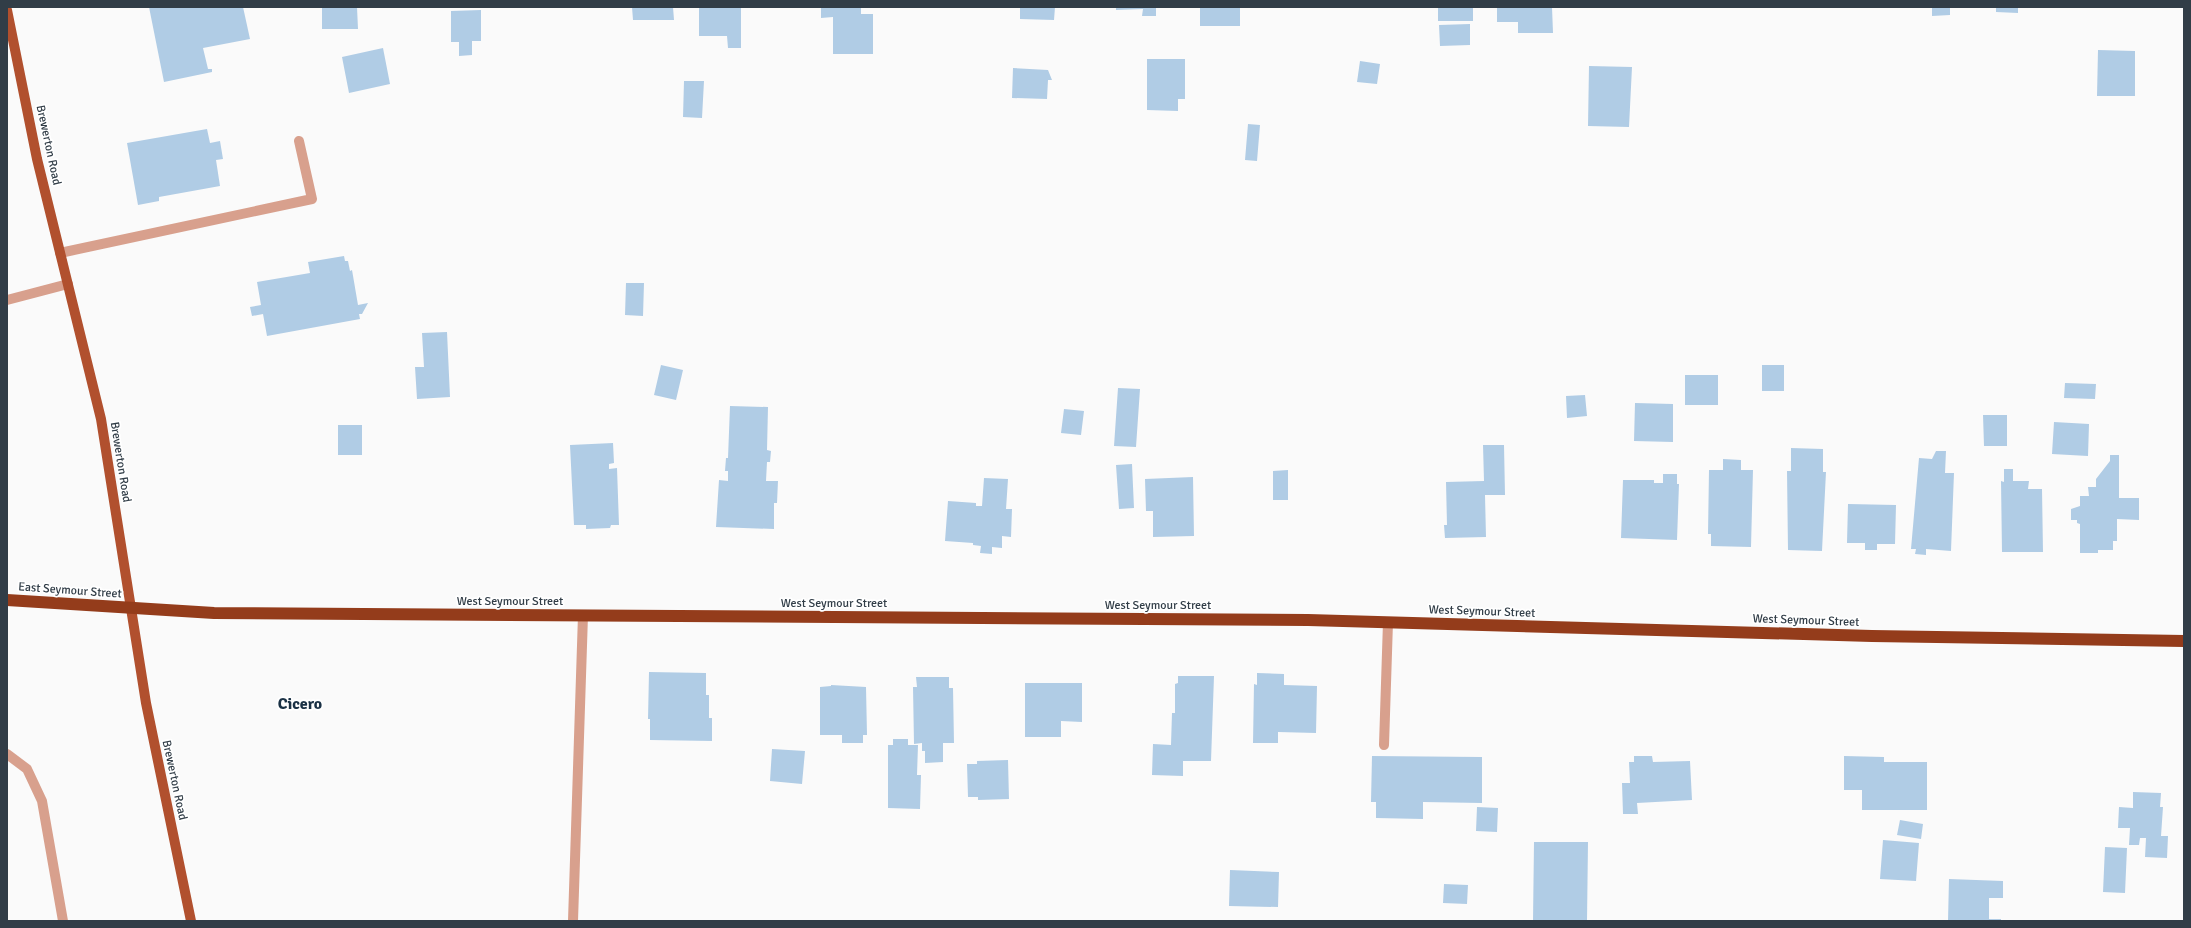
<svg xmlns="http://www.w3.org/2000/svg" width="2191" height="928" font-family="Signika,sans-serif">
  <rect width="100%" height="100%" fill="#fafafa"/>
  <path fill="#b0cce5" d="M149 7H243L250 39 203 48 208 69H212V72L164 82Z
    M322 7H357L358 29H322Z
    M632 7H673L674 20H633Z
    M699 7H741V48H728L727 36H699Z
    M821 7H861V14H873V54H833V17L821 18Z
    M1020 7H1055L1054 20 1020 19Z
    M1116 7H1156V16H1142L1143 9 1116 10Z
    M1200 7H1240V26H1200Z
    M1438 7H1473V21H1438Z
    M1497 7H1552L1553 33H1518V22H1497Z
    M1932 7H1950V15L1932 16Z
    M1996 7H2018V13L1996 12Z
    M481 10V41H472V55L459 56V42H451V11Z
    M1470 24V45L1440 46 1439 25Z
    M383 48 390 84 349 93 342 57Z
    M2098 50 2135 51V96H2097Z
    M1147 59H1185V99H1178V111L1147 110Z
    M1360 61 1380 64 1377 84 1357 82Z
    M1589 66 1632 67 1629 127 1588 126Z
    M1013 68 1048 70 1052 80H1048L1047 99 1012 98Z
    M684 81H704L702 118 683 117Z
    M1248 124 1260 125 1257 161 1245 160Z
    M207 129 210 143 220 141 223 159 216 160 220 186 159 197V201L138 205 127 143Z
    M344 256 345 261H348L350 271 352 270 358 305 368 303 362 314H359L360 319 267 336 263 314 252 316 250 307 261 305 257 282 310 273 308 262Z
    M626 283H644L643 316 625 315Z
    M447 332 450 397 417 399 415 367H424L422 333Z
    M661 365 683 370 676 400 654 395Z
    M1762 365H1784V391H1762Z
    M1685 375H1718V405H1685Z
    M2065 383 2096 384 2095 399 2064 398Z
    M1118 388 1140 389 1136 447 1114 446Z
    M1585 395 1587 416 1567 418 1566 396Z
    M1635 403 1673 404V442L1634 441Z
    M730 406 768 407 767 450 771 451 770 462H767L766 481H778L777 503H774V529L716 527 719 480 728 481V471H725L726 458H728Z
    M1064 409 1084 411 1081 435 1061 433Z
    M1983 415H2007V446H1984Z
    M2054 422 2089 424 2088 456 2052 454Z
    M338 425H362V455H338Z
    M613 443 614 463 609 464V469L617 468 619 525H611L610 528 586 529V525H574L570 445Z
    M1483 445H1504L1505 495H1485L1486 537 1445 538 1444 525H1447L1446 482 1484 481Z
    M1791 448 1823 449V472H1826L1822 551 1788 550 1787 471H1791Z
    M1936 451H1946L1945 473H1954L1951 551 1926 549V555L1915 554 1916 549H1911L1919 458 1932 459Z
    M2110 455H2119V498H2139V520L2117 519V541H2113V550H2098V553H2080V524L2077 523V520H2071V509L2080 506V496H2089L2088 487H2096V479L2110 461Z
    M1723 459 1741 460V470H1753L1751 547 1711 546V534H1708L1709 470H1723Z
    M1132 464 1134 508 1119 509 1116 465Z
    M2004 469H2013V481H2029L2028 489H2042L2043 552H2002L2001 481 2004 482Z
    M1288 470V500H1273V471Z
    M1663 474H1677V484H1679L1677 540 1621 538 1623 480H1654V483H1663Z
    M1193 477 1194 536 1153 537V511H1146L1145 479Z
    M984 478 1008 479 1006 509H1012L1011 537 1002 536V548L992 547V554L980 553 981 546 973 545V543L945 541 948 501 976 503V506H982Z
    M1848 504 1896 505 1895 544H1877V550H1865V543H1847Z
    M649 672 706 673V695H709V718H712V741L650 740V719H648Z
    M1257 673 1284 674V685L1317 686 1316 733 1278 732V743H1253L1254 684 1257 685Z
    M1178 676H1214L1211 761H1183V776L1152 775 1153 744 1171 745 1172 713H1175V684L1178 683Z
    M916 677H949V688H953L954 743H943V762L925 763V751H922V743L914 744 913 687H917Z
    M1025 683H1082V722L1061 721V737H1025Z
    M831 685 866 687 867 735H863V743H842V735H820V687L831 686Z
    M893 739H908V745H918L917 775H921L920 809 888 808V745H893Z
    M772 749 805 751 802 784 770 781Z
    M1372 756 1482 757V803L1423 802V819L1376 818V802H1371Z
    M1634 756H1652L1653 762 1690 761 1692 800 1637 803 1638 814H1623L1622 783H1630L1629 762H1634Z
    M1844 756 1884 757V762H1927V810H1862V790H1844Z
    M1008 760 1009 799 978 800V797H968L967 764H977V761Z
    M2133 792 2161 793 2160 807H2163L2161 836H2168L2167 858 2145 857 2146 838H2140L2139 845H2129L2130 828H2118L2119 807 2133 808Z
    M1477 807 1498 808 1497 832 1476 831Z
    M1900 820 1923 824 1921 839 1897 835Z
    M1883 840 1919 843 1916 881 1880 879Z
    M1534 842H1588L1587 921H1533Z
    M2105 847 2127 848 2125 893 2103 892Z
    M1230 870 1279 872 1278 907 1229 906Z
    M1949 879 2003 881V898H1989V919H2001V921H1948Z
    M1444 884 1468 885 1467 904 1443 903Z"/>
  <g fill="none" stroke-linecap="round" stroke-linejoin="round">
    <path stroke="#d8a08d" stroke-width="10" d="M60 253 312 199 299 141
      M7 300 68 284
      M1384 745 1388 622
      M7 754 27 769 42 801 63 921
      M573 921 583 615"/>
    <path stroke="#b1502e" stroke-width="10" d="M7 10 37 159 101 419 146 703 191 921"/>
    <path stroke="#943c1b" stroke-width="12" d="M7 600 214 613 1308 620 1872 636 2184 641"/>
  </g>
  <g text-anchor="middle" stroke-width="3.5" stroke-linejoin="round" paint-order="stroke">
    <g font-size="12" fill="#313d47" stroke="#fff">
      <text transform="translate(49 145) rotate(78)" y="4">Brewerton Road</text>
      <text transform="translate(121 462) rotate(81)" y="4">Brewerton Road</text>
      <text transform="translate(70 590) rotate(4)" y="4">East Seymour Street</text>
      <text x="510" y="605">West Seymour Street</text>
      <text x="834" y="607">West Seymour Street</text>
      <text x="1158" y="609">West Seymour Street</text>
      <text transform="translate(1482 611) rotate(2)" y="4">West Seymour Street</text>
      <text transform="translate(1806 620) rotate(2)" y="4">West Seymour Street</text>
      <text transform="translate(175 780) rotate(78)" y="4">Brewerton Road</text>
    </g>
    <g font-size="16" font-weight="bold" fill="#1a3145" stroke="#fff">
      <text x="300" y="709">Cicero</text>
    </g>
  </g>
  <rect width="2191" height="928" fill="none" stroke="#313d47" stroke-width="16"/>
</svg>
